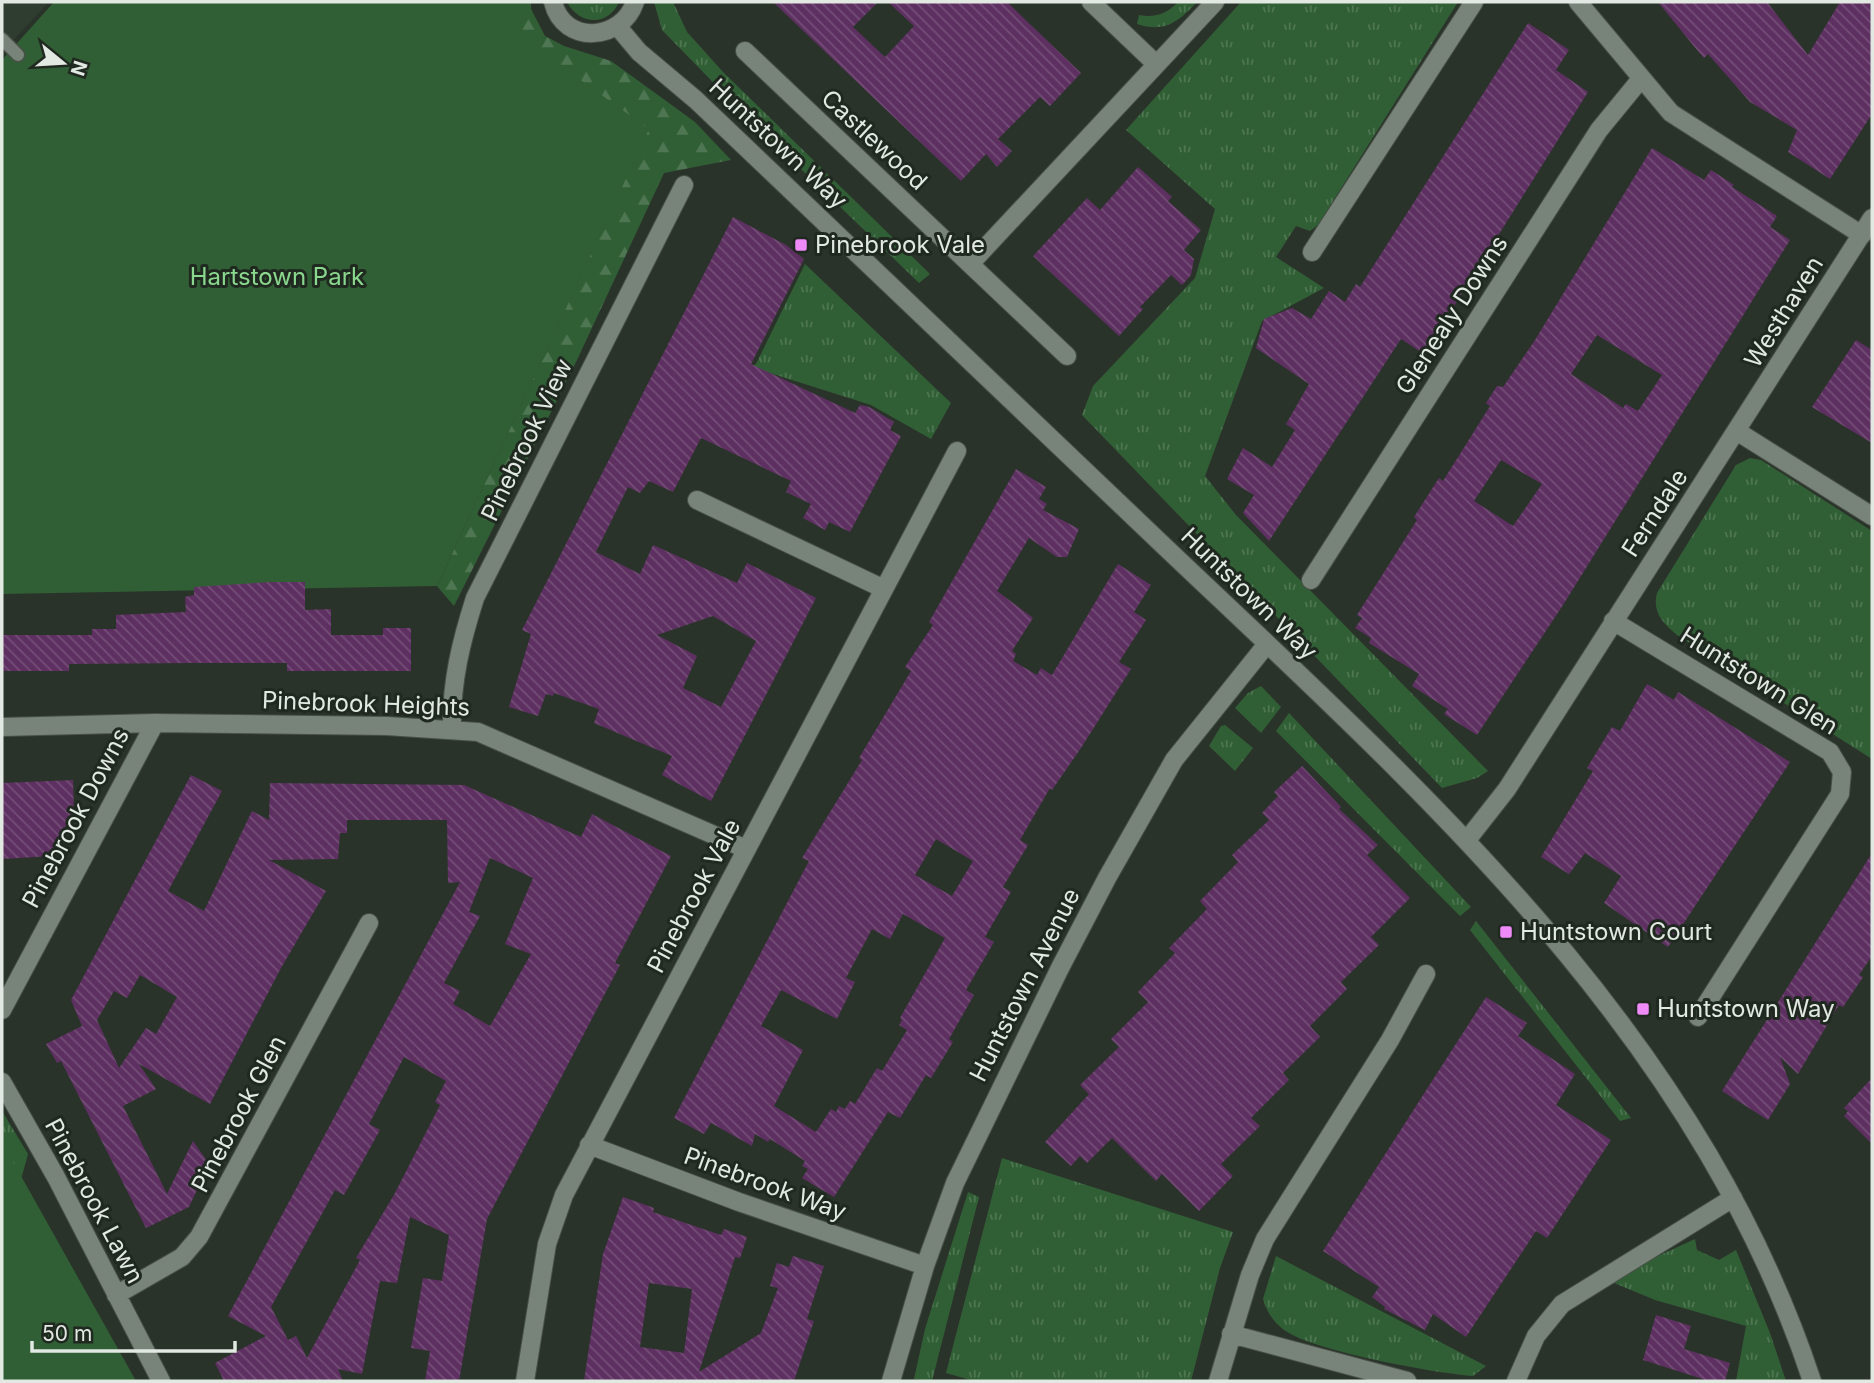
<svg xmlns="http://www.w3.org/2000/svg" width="1874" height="1383" font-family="Inter,sans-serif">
  <defs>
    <pattern id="grass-tufts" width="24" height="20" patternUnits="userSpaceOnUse" patternTransform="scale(1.75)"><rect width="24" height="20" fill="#315f35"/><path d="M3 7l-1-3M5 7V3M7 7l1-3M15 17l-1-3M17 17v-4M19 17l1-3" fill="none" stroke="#4f7652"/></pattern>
    <pattern id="forest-firs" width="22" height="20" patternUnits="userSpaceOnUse" patternTransform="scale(1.75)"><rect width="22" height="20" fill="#315f35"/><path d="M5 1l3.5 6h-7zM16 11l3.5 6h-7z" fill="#4f7652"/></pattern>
    <pattern id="building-back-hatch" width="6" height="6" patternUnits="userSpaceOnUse" patternTransform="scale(1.75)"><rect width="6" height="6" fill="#5d3061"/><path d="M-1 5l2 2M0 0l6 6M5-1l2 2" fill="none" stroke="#744e77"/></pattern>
  </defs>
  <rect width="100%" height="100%" fill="#2a332a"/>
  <path fill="#2f3d30" d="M2 2H49L2 52Z"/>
  <path fill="url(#grass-tufts)" d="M567 2H619C608 27 579 25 567 2Z
    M654 2H673L687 32 724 73 930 274 919 283 746 116 662 30Z
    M1178 2H1197C1178 22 1165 33 1137 24L1139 15C1155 18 1167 14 1178 2Z
    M1241 2H1458L1318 225 1310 231 1296 226 1276 257 1324 288 1262 321 1205 476 1236 515 1488 771 1477 778 1442 788 1082 415 1093 386 1195 278 1215 209 1126 130Z
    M805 264 951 403 931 439 871 405 751 367 756 364Z
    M1750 458 1761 460 1872 531V759L1677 635C1663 623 1652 612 1657 593L1736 465Z
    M1261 686 1281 707 1261 733 1235 708 1248 693Z
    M1289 713 1471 907 1460 916 1276 731Z
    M1225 725 1253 748 1235 771 1209 746 1221 726Z
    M1476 921 1631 1118 1620 1121 1470 930Z
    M2 1111 28 1154 5 1237 2 1232Z
    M1002 1158 1233 1232 1220 1268 1191 1381H974L946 1373Z
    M968 1192 979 1197 932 1381 914 1379 925 1329Z
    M1695 1239 1697 1250 1719 1260 1736 1250 1770 1333 1786 1381H1736L1746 1326 1655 1300 1614 1283 1645 1262Z
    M1276 1256 1486 1366 1473 1376C1434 1373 1321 1352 1289 1333 1276 1326 1267 1313 1263 1299Z"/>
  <path fill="url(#forest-firs)" d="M508 2H531V9L545 36 564 46 611 61 695 122 731 160 664 173 577 360 454 606 437 586 648 130 511 34Z"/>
  <path fill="#315f35" d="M54 2H514L521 28 537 49 649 129 437 586 2 594V60Z
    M2 1142 136 1381H2Z"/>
  <path fill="url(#building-back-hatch)" fill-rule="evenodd" d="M773 2H878L853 27 885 57 914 26 888 2H1007L1081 73 1050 106 1040 97 998 139 1012 151 997 167 986 154 961 181Z
    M1658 2H1767L1808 55 1840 2H1872V114L1830 179 1788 152 1797 130 1750 102 1708 54 1704 58 1697 50Z
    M1528 23 1569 50 1556 70 1588 92 1424 354 1401 339 1269 541 1243 513 1254 495 1227 479 1243 448 1272 467 1295 430 1286 424 1309 384 1256 348 1264 319 1292 308 1311 319 1329 291 1345 302 1356 284 1360 287Z
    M1652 148 1704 180 1711 170 1734 185 1732 187 1777 216 1770 227 1790 240 1563 605 1477 735 1444 714 1448 709 1412 686 1419 674 1369 643 1371 638 1355 628 1362 618 1357 615 1417 520 1414 517 1439 478 1443 481 1460 454 1490 406 1486 403 1497 386 1503 387 1535 340ZM1597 335 1662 375 1638 411 1626 404 1623 408 1571 374ZM1501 460 1542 484 1513 526 1474 501Z
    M1138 167 1172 197 1168 201 1201 230 1184 250 1194 259 1191 275 1182 285 1171 275 1140 307 1143 309 1119 336 1033 256 1087 198 1100 210Z
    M733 217 786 245 804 259 751 364 855 413 860 405 869 407 894 422 890 430 901 436 850 532 829 522 825 530 803 518 811 504 786 492 791 481 701 438 673 492 649 481 640 493 628 487 625 493 596 552 640 574 653 545 737 583 747 563 816 598 711 801 662 775 672 756 594 723 599 709 554 693 553 696 546 694 538 716 509 707 531 634 522 630ZM713 616 756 641 721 707 683 688 697 656 657 635Z
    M1856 340 1872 350V443L1812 407Z
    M1016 469 1046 487 1039 499 1047 504 1043 510 1079 529 1067 557H1057L1029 538 997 591 1033 618 1012 651 1016 654 1013 661 1037 675 1041 668 1052 675 1118 564 1151 585 1134 612 1146 620 1119 662 1131 669 1081 748 1052 790 1050 788 1020 840 1028 845 1003 887 1011 892 985 937 994 942 966 990 974 995 949 1039 953 1042 931 1078 926 1075 900 1118 888 1112 834 1197 802 1178 808 1169 802 1166 805 1161 770 1139 768 1142 755 1134 752 1146 711 1123 704 1134 674 1118 809 861 802 858 862 760 859 758 911 671 905 667 933 625 929 622ZM936 839 973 861 952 896 915 875ZM903 914 945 938 900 1018 902 1020 899 1025 907 1030 882 1071 877 1068 855 1104 850 1101 845 1109 839 1106 836 1112 831 1109 816 1132 774 1106 803 1050 761 1026 781 990 837 1019 855 982 846 978 872 929 890 939Z
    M271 582H305V610L331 609V635H383V628H411V671H287V663H190L69 664V671H2V635H92V629H116V615L186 612 185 597 194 595V587Z
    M1647 684 1674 700 1678 692 1790 762 1668 947 1604 903 1621 876 1585 853 1569 874 1541 857 1593 771 1587 768 1612 727 1620 731Z
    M1302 766 1341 807 1339 809 1378 845 1367 855 1410 898 1371 937 1379 945 1341 982 1347 989 1310 1026 1320 1037 1283 1073 1289 1080 1251 1118 1260 1126 1221 1164 1233 1176 1199 1211 1162 1174 1156 1181 1112 1138 1087 1163 1080 1156 1071 1166 1045 1142 1089 1094 1080 1085 1119 1047 1111 1039 1148 1002 1138 992 1175 953 1169 948 1207 909 1200 901 1238 862 1232 855 1269 820 1262 813 1278 796 1274 792Z
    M191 775 222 791 168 891 204 911 252 811 269 820 270 783 464 785 581 837 592 814 671 856 615 963 620 965 487 1219 459 1381H425L430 1351 411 1348 423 1278 442 1281 449 1235 410 1217 397 1283 380 1281 362 1374 338 1369 343 1381H224L215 1363 266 1336 228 1316 460 882 448 883 447 820H347V833H340L338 859 269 860 326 891 281 968 210 1104 139 1064 156 1089 123 1106 167 1194 193 1141 209 1164 189 1207 146 1228 61 1061 57 1063 46 1044 82 1026 71 1000ZM490 858 533 878 505 944 531 954 490 1026 453 1004 460 991 444 983 480 916 469 912ZM140 975 177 997 156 1034 146 1028 119 1068 97 1020 114 991 127 998ZM404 1057 446 1081 435 1102 440 1105 394 1195 356 1258 360 1260 307 1358 296 1336 288 1340 271 1307 335 1190 344 1195 380 1130 369 1124Z
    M73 780 74 815 52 856 2 859V783Z
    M1872 853V956L1859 975 1863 977 1843 1007 1839 1005 1798 1074 1780 1057 1790 1084 1768 1120 1722 1091Z
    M1486 997 1527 1023 1518 1036 1575 1074 1556 1105 1611 1140 1547 1238 1536 1231 1466 1337 1433 1314 1425 1330 1384 1309 1385 1307 1372 1297 1379 1287 1323 1251Z
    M1872 1078V1144L1844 1116 1848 1111 1844 1108Z
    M623 1197 654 1208 653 1212 721 1235 724 1229 747 1237 740 1258 735 1257 699 1372 761 1333 778 1288 770 1286 777 1263 789 1267 793 1256 824 1266 807 1319 814 1321 794 1381H584L603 1254ZM649 1283 692 1289 684 1353 640 1347Z
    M1656 1315 1691 1326 1684 1349 1730 1363 1725 1381H1709L1643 1360Z"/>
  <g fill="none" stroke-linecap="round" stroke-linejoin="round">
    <g stroke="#485048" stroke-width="15">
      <path id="service" d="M2 39 18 55"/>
    </g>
    <g stroke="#485048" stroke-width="20">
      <path id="minor" d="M1091 2 1156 64
        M1578 2 1671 113 1862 235
        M745 51 1067 356
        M1312 252 1474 2
        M970 264 1215 2
        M1738 432 1872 516
        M697 500 882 588
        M1311 580 1599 130 1640 80
        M1613 621 1830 752 1842 772 1840 794 1698 1017
        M2 727 155 723 387 726 478 732 746 849
        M452 729C451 682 461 642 475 598L684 185
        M1467 840 1507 789 1872 218
        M2 1010 155 723
        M2 1082 56 1177 161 1381
        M589 1145 739 1202 925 1266
        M116 1295 182 1257 199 1237 369 923
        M1231 1334 1407 1381
        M525 1381 547 1244 564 1195 957 451
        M891 1381 925 1266 955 1183 1060 968 1107 878 1174 760 1267 644
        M1218 1381 1250 1275 1265 1239 1390 1040 1426 974
        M1516 1381 1536 1336 1562 1304 1733 1198"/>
    </g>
    <g stroke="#485048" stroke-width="20">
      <path id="tertiary" d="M553 2C564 46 622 41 635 2
        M618 27 639 52 696 100C853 248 1007 398 1164 546 1424 793 1696 1031 1812 1381"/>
    </g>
    <use href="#service" stroke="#788479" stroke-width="12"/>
    <use href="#minor" stroke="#788479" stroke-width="18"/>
    <use href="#tertiary" stroke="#788479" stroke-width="18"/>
  </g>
  <g fill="#ef8bf7" stroke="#202920" stroke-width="2.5">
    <rect x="794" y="238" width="14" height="14" rx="3.5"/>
    <rect x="1499" y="925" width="14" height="14" rx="3.5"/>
    <rect x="1636" y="1002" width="14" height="14" rx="3.5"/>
  </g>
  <g text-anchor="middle" stroke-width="6" stroke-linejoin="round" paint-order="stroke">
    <g font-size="24" fill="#e2e8e2" stroke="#202920">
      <text transform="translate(874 140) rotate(43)" y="8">Castlewood</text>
      <text transform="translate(778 144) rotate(43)" y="8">Huntstown Way</text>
      <text transform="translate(1784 312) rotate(-58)" y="8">Westhaven</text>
      <text transform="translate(1452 315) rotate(-57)" y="8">Glenealy Downs</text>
      <text transform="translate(527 440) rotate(-64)" y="8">Pinebrook View</text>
      <text transform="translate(1655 513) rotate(-57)" y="8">Ferndale</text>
      <text transform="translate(1249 594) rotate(44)" y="8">Huntstown Way</text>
      <text transform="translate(1759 681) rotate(32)" y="8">Huntstown Glen</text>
      <text transform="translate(366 704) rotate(2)" y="8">Pinebrook Heights</text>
      <text transform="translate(76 818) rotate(-62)" y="8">Pinebrook Downs</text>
      <text transform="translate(694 896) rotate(-62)" y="8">Pinebrook Vale</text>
      <text transform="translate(1025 985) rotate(-63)" y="8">Huntstown Avenue</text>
      <text transform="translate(239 1114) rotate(-62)" y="8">Pinebrook Glen</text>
      <text transform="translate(765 1184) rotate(20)" y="8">Pinebrook Way</text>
      <text transform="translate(94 1201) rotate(62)" y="8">Pinebrook Lawn</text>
    </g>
    <g font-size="24" fill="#e2e8e2" stroke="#202920" text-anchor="start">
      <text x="815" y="253">Pinebrook Vale</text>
      <text x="1520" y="940">Huntstown Court</text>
      <text x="1657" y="1017">Huntstown Way</text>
    </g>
    <g font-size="24" fill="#8ad88e" stroke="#202920">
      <text x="277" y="285">Hartstown Park</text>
    </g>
  </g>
  <rect width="1874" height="1383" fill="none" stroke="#e2e8e2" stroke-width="7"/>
  <g transform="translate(63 63) rotate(108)" stroke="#202920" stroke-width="5" paint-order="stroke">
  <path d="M0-5L12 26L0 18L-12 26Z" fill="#e2e8e2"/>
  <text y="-10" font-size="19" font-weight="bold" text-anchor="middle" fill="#e2e8e2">N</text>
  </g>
  <path d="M32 1341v10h203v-10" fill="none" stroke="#e2e8e2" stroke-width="3.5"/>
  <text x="42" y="1341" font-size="21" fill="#e2e8e2" stroke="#202920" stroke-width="5" paint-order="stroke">50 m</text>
</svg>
